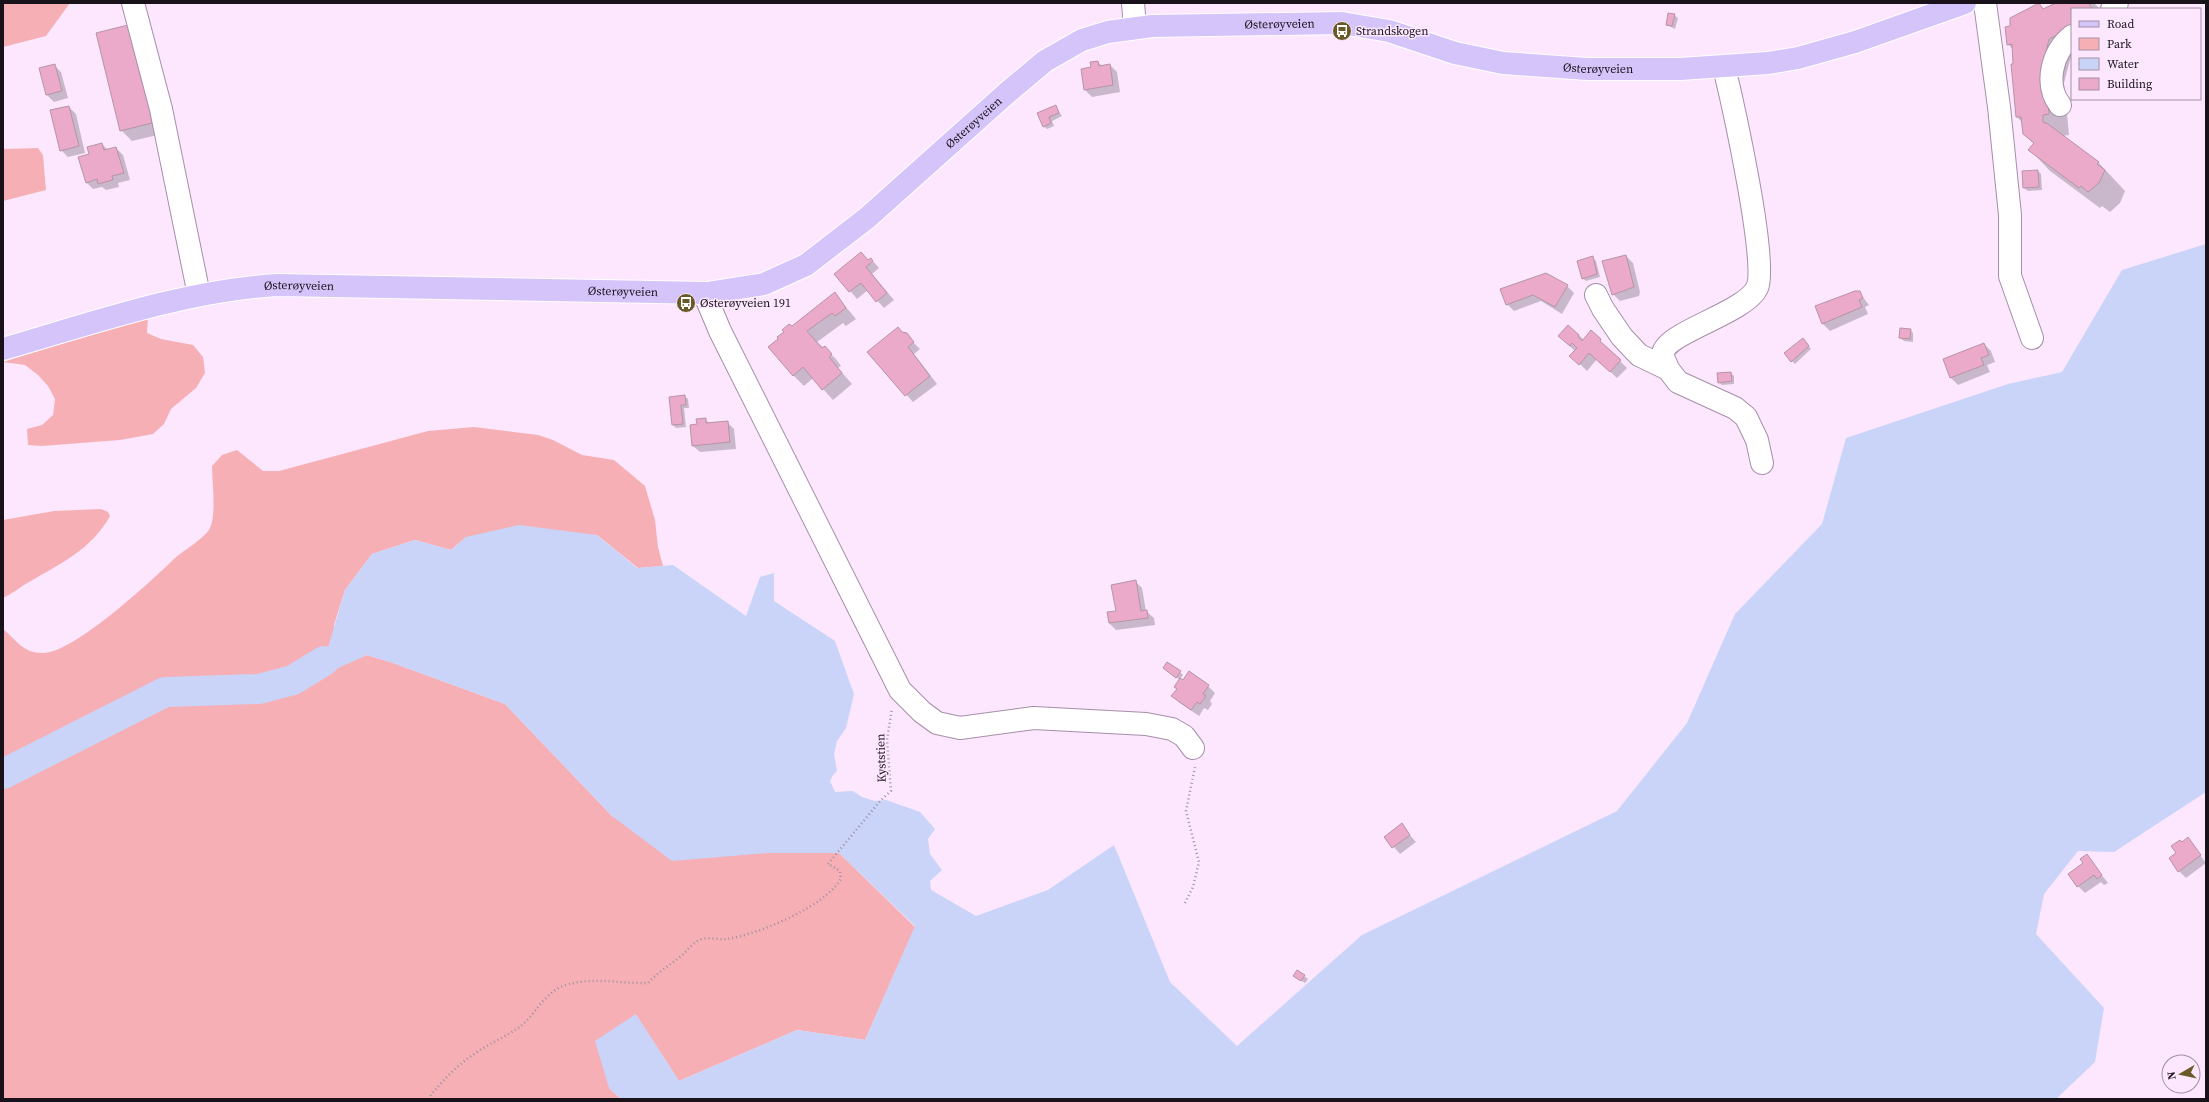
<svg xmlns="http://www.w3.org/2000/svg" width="2209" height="1102" font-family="'Source Serif 4',serif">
  <rect width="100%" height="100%" fill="#fce7fe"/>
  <path fill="#f6b0b5" d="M3 3H70L46 36 3 47Z
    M38 148 43 155 46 190 3 201V149Z
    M148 316 147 333 161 339 193 345 203 357 205 373 196 388 171 409 164 424 153 434 120 440 42 446 28 445 27 429 42 425 53 415 55 399 48 386 38 375 25 365 3 362Z
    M474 427 538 435 553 440 582 455 614 460 645 486 655 520 658 547 663 566 638 568 597 535 466 537 451 550 415 540 372 554 345 590 334 625 336 668 367 655 393 663 505 704 612 816 767 853H839L915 927 865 1040 797 1030 679 1081 636 1015 609 1088 621 1099H3V629C18 641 22 653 43 653 74 653 150 582 174 559 183 551 203 539 209 530 217 517 212 481 212 466L222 455 237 450 263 471H279L428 431Z
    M101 509 108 512 110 516C92 549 60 564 29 582 20 587 12 594 3 598V520L54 511Z"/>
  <path fill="#c9d4f8" d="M2206 244V792L2114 852 2078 851 2044 894 2036 934 2104 1008 2095 1062 2056 1099H621L609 1088 595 1041 636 1014 679 1081 797 1030 865 1040 915 926 839 853H767L672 861 612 816 505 704 393 663 367 655 336 669 324 661 345 590 372 554 415 540 451 550 466 537 519 525 597 535 637 568 673 565 746 616 760 577 774 573V601L835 641 854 694 846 728 837 741 834 754 837 771 833 775 830 781 835 792 853 791 862 797 875 801 886 800 920 812 935 829 928 839 930 854 942 870 930 881 931 890 976 916 1048 890 1114 845 1170 982 1237 1046 1362 935 1617 811 1687 723 1735 614 1822 524 1846 438 2008 384 2062 372 2122 270Z"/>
  <path fill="#0003" d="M2058 3H2094L2100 9H2072V58L2070 60 2064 83 2069 135 2062 136 2098 162 2125 191 2120 203 2110 212 2102 206 2100 208 2050 171 2030 150 2034 144 2023 133 2022 122 2017 117 2013 50 2008 44 2011 27 2039 4 2045 10Z
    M1674 15 1678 18 1675 29 1667 25Z
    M98 33 166 133 132 141 121 130Z
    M1098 62 1102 66 1110 65 1117 72 1120 92 1092 97 1085 90 1092 68Z
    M54 65 61 72 68 98 54 102 47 95Z
    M1055 106 1062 116 1052 121 1054 126 1047 129 1043 126Z
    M69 107 76 114 85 153 68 157 61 150Z
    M102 144 108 150 116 148 123 155 130 180 118 183 119 187 106 190 102 187 93 189 86 182 90 155Z
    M2038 171 2041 174 2042 190 2028 191 2024 188Z
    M1626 256 1633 263 1640 292 1639 296 1620 301 1613 294Z
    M1592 257 1596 261 1600 277 1586 281 1582 278Z
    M871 259 879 268 872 274 894 300 884 308 868 290 857 299 836 274Z
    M1567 286 1574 293 1562 314 1541 301 1514 311 1507 304 1502 290Z
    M1859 292 1869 305 1865 307 1868 314 1830 331 1823 324 1816 307Z
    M835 294 856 319 846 326 843 323 817 342 835 358 841 366 838 368 852 384 833 400 813 378 804 386 793 375 792 327Z
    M1910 330 1913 333V342L1904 341 1900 338Z
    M1591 332 1627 368 1617 378 1597 359 1587 371 1578 362 1575 351 1566 343 1579 335 1584 340Z
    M1803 339 1811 349 1795 364 1792 361Z
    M913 342 920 349 914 354 937 384 913 402 868 352Z
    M1984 344 1991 351 1995 362 1987 365 1990 372 1958 385 1951 378Z
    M1731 373 1734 376V384L1722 385 1719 382Z
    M684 396 688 399 689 408H684L686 427 676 428 673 425Z
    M705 419 710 424 727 422 734 429 736 449 700 452 693 446 698 425Z
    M1135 581 1142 588 1146 611 1154 618 1155 625 1116 630 1109 623 1108 613 1117 612Z
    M1164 668 1180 672 1183 675 1180 679 1183 682 1190 673 1208 686 1215 693 1210 701 1212 704 1208 710 1204 708 1199 716 1180 703 1173 696 1178 689 1180 680Z
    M1401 825 1416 842 1400 854 1385 837Z
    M2188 839 2206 863 2186 878 2179 871 2178 853 2173 846Z
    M2087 856 2108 883 2104 885 2101 882 2085 893 2078 886Z
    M1294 976H1304L1308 979 1305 983Z"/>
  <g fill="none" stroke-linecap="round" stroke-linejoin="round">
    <path stroke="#c9d4f8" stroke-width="30" d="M3 774 165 692 259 689 293 680 324 661"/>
  </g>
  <path fill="#ebaac9" stroke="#b694a4" d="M2039 3 2043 9 2056 3H2089L2092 9H2072V27L2049 39 2044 61 2049 114 2043 115V122L2048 124 2099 162 2097 164 2105 170 2099 183 2088 192 2081 186 2079 188 2028 150 2034 143 2023 134 2021 117H2016L2011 64H2013L2012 44 2007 45 2005 27 2010 26V18Z
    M1668 13 1675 14 1672 26 1666 25Z
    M132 24 156 122 120 131 96 33Z
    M1098 61 1099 66 1110 64 1113 85 1084 90 1081 69 1091 67 1090 62Z
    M55 64 62 91 46 95 39 68Z
    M1056 105 1059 113 1049 117 1051 123 1043 127 1037 113Z
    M69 106 79 146 60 151 50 110Z
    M102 143 104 150 116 147 124 173 112 176 113 180 98 184 97 179 86 183 78 157 89 154 87 147Z
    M2038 170 2039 187 2023 188 2022 171Z
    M861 252 868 260 871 258 873 261 866 267 887 293 876 302 861 283 849 292 834 274Z
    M1626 255 1634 287 1612 295 1602 261Z
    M1593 256 1597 274 1582 279 1577 261Z
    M1546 273 1568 285 1555 307 1533 295 1506 305 1500 289Z
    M1855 291H1860L1863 298 1859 300 1862 307 1822 324 1815 306Z
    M835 292 846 308 835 316 832 313 807 331 822 348 825 346 832 354 829 357 842 373 822 390 803 367 793 376 768 347 778 339 777 337 784 332 782 330 789 324 792 326Z
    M1568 325 1579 335 1578 336 1582 341 1591 330 1601 339 1600 341 1621 360 1610 372 1589 353 1579 365 1569 356 1577 348 1572 343 1570 346 1558 336Z
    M898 327 902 332 907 333 914 342 908 347 930 376 905 396 867 352Z
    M1900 328 1911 329 1910 339 1899 338Z
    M1803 338 1809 346 1791 362 1784 353Z
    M1984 343 1989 355 1981 358 1984 365 1950 378 1943 359Z
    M1731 372 1732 381 1718 383 1717 373Z
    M685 395 686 405H681L683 424 672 425 669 397Z
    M706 418V423L728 421 730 442 692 446 690 425 697 424 696 419Z
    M1136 580 1141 611 1147 610 1148 618 1109 623 1107 612 1116 611 1111 585Z
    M1167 662 1181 671 1176 678 1163 668Z
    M1189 671 1209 685 1203 694 1206 696 1200 704 1197 702 1191 710 1171 696 1177 689 1174 687 1180 678 1183 680Z
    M1402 823 1410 835 1392 848 1384 837Z
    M2188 837 2201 855 2178 872 2169 858 2176 853 2171 846 2180 840 2182 842Z
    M2087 854 2102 875 2097 879 2094 875 2077 887 2068 874 2083 863 2080 859Z
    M1297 970 1305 975 1301 981 1293 976Z"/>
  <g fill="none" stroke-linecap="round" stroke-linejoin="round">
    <g stroke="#a68ea8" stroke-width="24">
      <path id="minor" d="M133 3 161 109 199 295
        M1133 3 1135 27
        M1985 3 1999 107 2010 215V276L2032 338
        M2112 9 2117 3
        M2060 105C2044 84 2052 52 2072 36
        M707 293V300L720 331 900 690 922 712 937 723 960 728 1034 718 1146 724 1172 729 1184 736 1193 748
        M1596 295 1603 309 1622 337 1639 355 1668 369 1678 382 1735 408 1746 417 1757 440 1762 463
        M1668 369C1667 365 1663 359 1663 355 1662 333 1744 314 1757 288 1769 265 1732 100 1724 67"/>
    </g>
    <g stroke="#fff" stroke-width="24">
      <g id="major">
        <path id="s1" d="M3 349C93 323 183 291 277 285L707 293 764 284 806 265 867 218 1008 92 1045 61 1082 40 1108 32 1152 26 1342 23 1389 31 1455 53 1503 63 1587 69H1680L1768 63 1798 58 1855 42 1965 3"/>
      </g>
    </g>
    <path stroke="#9f8fa1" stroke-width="2.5" stroke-dasharray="1 3" stroke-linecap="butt" d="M1185 903 1193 887 1199 862 1186 811 1195 767
      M428 1099C441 1082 456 1066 474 1054 488 1044 506 1037 521 1026 535 1014 545 993 563 986 591 976 620 984 648 983 658 972 670 965 681 956 689 950 692 942 702 939 709 937 719 940 727 939 759 934 824 907 841 879L840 871 828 864 881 800 891 791 887 740 892 708"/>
    <use href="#minor" stroke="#fff" stroke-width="22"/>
    <use href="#major" stroke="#d5c4fa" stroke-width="22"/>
  </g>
  <defs>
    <g id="bus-disc" transform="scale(1)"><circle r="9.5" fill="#685926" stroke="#fce7fe"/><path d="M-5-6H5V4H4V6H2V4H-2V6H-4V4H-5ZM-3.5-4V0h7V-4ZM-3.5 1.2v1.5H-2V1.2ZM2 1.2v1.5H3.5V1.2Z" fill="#fff"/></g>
  </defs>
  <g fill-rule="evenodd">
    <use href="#bus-disc" x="1342" y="31"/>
    <use href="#bus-disc" x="686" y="303"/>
  </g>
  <g text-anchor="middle" stroke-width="3" stroke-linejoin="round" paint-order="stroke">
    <g font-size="12" fill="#1a121b" stroke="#fce7fe">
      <text dy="4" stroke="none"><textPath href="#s1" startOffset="1372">Østerøyveien</textPath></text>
      <text dy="4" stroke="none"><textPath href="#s1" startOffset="1696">Østerøyveien</textPath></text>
      <text dy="4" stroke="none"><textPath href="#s1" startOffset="1036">Østerøyveien</textPath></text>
      <text dy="4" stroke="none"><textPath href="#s1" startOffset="304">Østerøyveien</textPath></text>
      <text dy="4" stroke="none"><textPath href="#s1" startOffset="628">Østerøyveien</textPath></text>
      <text transform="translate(881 758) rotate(-92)" y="4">Kyststien</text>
    </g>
    <g font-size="12" fill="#1a121b" stroke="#fce7fe" text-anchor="start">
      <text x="1356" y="35">Strandskogen</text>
      <text x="700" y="307">Østerøyveien 191</text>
    </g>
  </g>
  <rect width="2209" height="1102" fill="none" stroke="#1a121b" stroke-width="8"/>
  <rect x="2071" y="8" width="130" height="92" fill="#fce7fe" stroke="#a292a3"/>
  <rect x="2079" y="21" width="20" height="6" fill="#d5c4fa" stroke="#a292a3"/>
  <text x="2107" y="28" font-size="12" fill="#1a121b">Road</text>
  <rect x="2079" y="38" width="20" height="12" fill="#f6b0b5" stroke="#a292a3"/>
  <text x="2107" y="48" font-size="12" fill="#1a121b">Park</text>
  <rect x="2079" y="58" width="20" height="12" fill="#c9d4f8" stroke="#a292a3"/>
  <text x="2107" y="68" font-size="12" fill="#1a121b">Water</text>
  <rect x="2079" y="78" width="20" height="12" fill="#ebaac9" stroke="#a292a3"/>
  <text x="2107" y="88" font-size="12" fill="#1a121b">Building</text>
  <g transform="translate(2181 1074) rotate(261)"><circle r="19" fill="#fce7fe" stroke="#a292a3"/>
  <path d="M0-3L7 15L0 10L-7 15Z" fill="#685926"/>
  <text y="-6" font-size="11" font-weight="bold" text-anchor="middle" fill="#1a121b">N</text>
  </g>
</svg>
